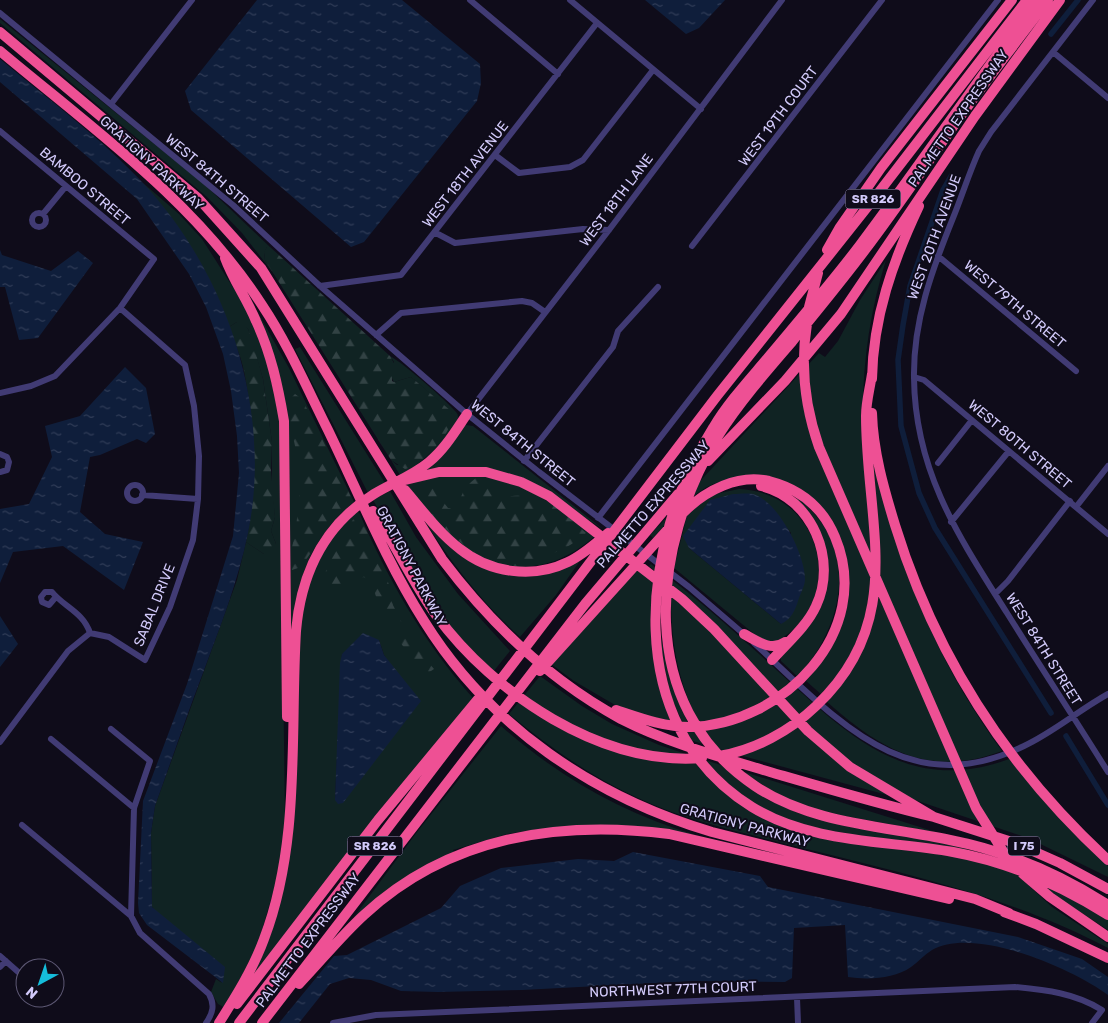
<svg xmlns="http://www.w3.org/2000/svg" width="1108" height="1023" font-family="Rubik,sans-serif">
  <defs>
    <pattern id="forest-firs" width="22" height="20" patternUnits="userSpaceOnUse" patternTransform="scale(1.25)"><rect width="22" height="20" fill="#102323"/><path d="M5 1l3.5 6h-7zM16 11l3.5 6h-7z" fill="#324244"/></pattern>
    <pattern id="water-ripples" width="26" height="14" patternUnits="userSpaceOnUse" patternTransform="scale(1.25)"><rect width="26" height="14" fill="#0f1e3b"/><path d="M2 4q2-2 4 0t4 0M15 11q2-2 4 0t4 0" fill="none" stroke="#313d58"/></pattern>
  </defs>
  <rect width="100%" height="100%" fill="#0f0c1a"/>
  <path fill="#102323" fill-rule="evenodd" d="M0 19 205 185 270 247H267L264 253 265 260 277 278 242 233 207 197 0 23Z
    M142 182 179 214 202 239 243 303 264 349 280 420 285 821 279 872 258 944 225 1008 218 1004 211 992 216 979 222 983 152 907 151 833 155 806 237 580 246 542 264 554 276 544 271 531 275 517 272 492V442L263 379 248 329 237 322 229 327C209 272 180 226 142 182Z
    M886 260C870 311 862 365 863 420 864 490 883 562 862 631 854 654 837 677 822 695L806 681 817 667 840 624V543L794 487C776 485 741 478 725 481 695 485 673 518 653 538L650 535 819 353 825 357 838 341 860 300Z
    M253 304 289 368 354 502C301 545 297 592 288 655L287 441Z
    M300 347 385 483 368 493 295 349Z
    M390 356C402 362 446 400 456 412 459 415 458 418 457 423L428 460 401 477 391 460 397 465 422 462C435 447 452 432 451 412L411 377 394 382C389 376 393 369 394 362Z
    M466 425 473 426 603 529 523 479 430 472 427 468 460 429Z
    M872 465H875C904 575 934 658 1002 751 928 779 880 749 826 701L871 626Z
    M433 475 487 476 528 488 596 535C561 567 518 577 474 555 451 543 422 504 406 483Z
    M739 489C827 493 848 607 773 643L759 638 674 568 688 511 715 494ZM753 494 768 504 791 533 781 624 689 548Z
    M390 491 416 537 458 594 510 651 493 672 440 616 373 500Z
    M794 495C860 544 847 621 798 677L781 661V657L812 620 825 556Z
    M358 511C390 582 421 639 473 698L250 982 282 885 298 627 313 568 337 531ZM379 640 384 655 397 674 335 799 342 654Z
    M422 517 444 538 511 574 582 558 556 595 520 637C482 603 450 561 422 517Z
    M651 564C693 595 732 629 770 664 842 729 904 798 1009 759L1056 814 1108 866V877L1028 838 903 796 838 756 679 593 649 566Z
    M638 567 655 580C651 630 651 675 671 722L622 709 574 681 551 664Z
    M671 593 692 612 772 698 733 716 698 722C677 677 671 643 671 593Z
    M660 635 677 698 688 723 703 744 690 740 666 685Z
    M540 676 582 706 612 724 659 745 689 755 717 783 769 820 957 855 1013 871 1052 907 1108 944V948C1004 893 888 870 775 841 736 831 696 822 659 807 603 785 555 752 509 714Z
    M777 704 793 721C778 730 733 758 717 748 711 745 706 735 702 730L749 719Z
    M501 726C559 777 622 813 696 835L540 829 507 834 453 850 454 852 355 918 354 917 417 832Z
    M798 726 891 796 739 755Z
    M708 761 721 765 768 800 798 813 828 821 968 847 967 850C901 841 807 838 752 802 735 791 720 775 705 762Z
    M741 771 939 833 833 814 788 801Z
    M1045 884 1108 919V930L1045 889Z"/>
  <path fill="url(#forest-firs)" d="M267 247H270L390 356 396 367 392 373V381L394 382 411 377 451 411C451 415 452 420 451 423 446 438 421 467 405 469L391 460 265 260 264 252Z
    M237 322H241L248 329 252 340 263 379 272 442 271 470 275 517 271 531 276 544 275 551 271 555 264 554 246 542C258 486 255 427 244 371 241 356 234 341 229 327Z
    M295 394 302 399 353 501 332 522 301 567 292 570 289 561 296 529 301 474 288 413 289 400Z
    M433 475 438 480 437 494 448 508 468 510 470 508 461 497 465 487 476 478 486 483H494L496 487 494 492 500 498C543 489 556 506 586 533 570 549 548 555 527 563L525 568C509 564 494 563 479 556 467 549 427 515 423 502 419 491 425 481 433 475Z
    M359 512 390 587 393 605 412 643 434 669 428 673 421 669 399 641 390 616 377 599 370 580 363 577 344 593 330 584 325 574 333 546Z"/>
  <path fill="url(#water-ripples)" d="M257 0H402L480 64 481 83 477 101 364 242 351 247 191 110 185 91Z
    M645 0H725L699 28 686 34Z
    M0 59C47 98 102 139 143 183 228 274 273 411 248 533 238 582 220 627 203 673 186 717 171 762 155 806L151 833 152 907 225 967 223 983 147 925 139 913 138 903 143 801 187 684 233 536 239 473 237 436 231 391 223 354 206 307 189 274 137 199 0 82Z
    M0 250 2 255 51 271 78 251 93 263 38 338 19 340 5 287H0Z
    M125 367 146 388 155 434 146 443 137 439 100 455 90 457 80 512 105 534 143 542 124 590 63 546 13 552 0 583V509L29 504 52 457 45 426 80 416Z
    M733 494C739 494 747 493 753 494 778 501 805 554 805 579 805 586 800 594 798 601 795 611 791 619 781 624L689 548 683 536 710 500Z
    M0 616 18 644 0 667Z
    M363 633 379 640 384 655 421 701 343 803 338 804 335 800 340 663 342 654Z
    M633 852 760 876 768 887 1018 937 1082 959 1108 977V995C1072 968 974 926 932 950 924 955 918 962 911 967 894 979 868 980 848 977L845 925 794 928 792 978 785 982 693 981 522 990 438 992 401 991 371 980 349 978 330 984 299 1023H279L334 956 347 955 441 908 460 886 501 868 578 859 614 861Z"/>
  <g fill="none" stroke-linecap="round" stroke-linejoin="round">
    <path stroke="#0f1e3b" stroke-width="5.5" d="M1051 34 1078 0
      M951 176 943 190 910 286 903 325 898 360 901 426 919 493 935 528 1051 713
      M1066 736 1108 805"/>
    <path stroke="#413b74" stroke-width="6" d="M470 0 558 74
      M570 0 701 109
      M1093 0 991 132 979 151C969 173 962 196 953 218 932 270 913 321 914 378 915 472 959 537 1007 613 1040 666 1075 719 1108 772
      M0 13 233 205 320 286 467 414 539 472 689 587 746 636
      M1053 52 1108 98
      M111 104 192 0
      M0 131 154 259 120 308 55 376 31 386 0 393
      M495 155 519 173 570 167 583 160 653 70
      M32 220a7 7 0 1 1 14 0a7 7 0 1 1-14 0Z
      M43 214 66 186
      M436 233 455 243 583 229 609 230
      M692 246 882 0
      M938 256 1076 371
      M320 286 401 275 597 23
      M376 335 401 313 522 301 532 303 545 312
      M914 377 924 380 1108 534
      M467 414 609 230 782 0
      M0 454 7 457 9 462 7 470 0 472
      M524 461 613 347 618 331 658 287
      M938 463 972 420
      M127 493a8 8 0 1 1 16 0a8 8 0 1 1-16 0Z
      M142 495 198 499
      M1076 507 1108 466
      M598 518 998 0
      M951 522 1009 451
      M995 594 1008 581 1070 501
      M55 598 49 605 42 602 41 597 45 592H52C64 607 83 612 90 633
      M754 643C835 717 905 804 1024 746 1054 732 1079 710 1108 694
      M111 729 150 761 134 808 131 916 140 933 209 994C215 1005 213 1013 206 1023
      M51 739 134 808
      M0 742 68 651 90 633 109 637 145 660 170 607 193 540 198 499 199 456 194 406 185 365 120 308
      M22 825 131 916
      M0 956 25 978
      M0 967 6 961
      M797 998 798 1023
      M333 1023 376 1015 1015 987C1046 990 1075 993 1102 1010L1092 1023"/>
    <path stroke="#ee5094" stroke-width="10" d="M1038 0C977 80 921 164 860 245 832 282 801 318 771 354 751 378 729 401 713 428 640 543 620 725 752 807 812 844 886 840 953 852 1009 862 1060 885 1108 915
      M1048 0C1020 37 992 73 965 110 931 157 900 204 865 250 841 282 816 312 791 343 765 373 739 403 718 436 651 547 634 705 755 786 811 824 885 826 950 840 1006 851 1060 874 1108 905
      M0 32 198 198 261 268 442 559C491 624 549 680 621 719 668 743 720 757 770 772 825 788 879 804 934 817
      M0 51C93 129 195 201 262 305 288 344 307 388 328 430 359 494 386 561 424 621 490 727 594 797 712 832L975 899 1009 913
      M827 250 840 227 881 168 1012 0
      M225 258C233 280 247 299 256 321 271 353 278 386 284 421L287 717
      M809 307 818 273
      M807 324C800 366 805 407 819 447L976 808 1006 856
      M872 379C873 317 893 261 919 206
      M872 413C873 451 884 489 895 525 935 655 1008 768 1108 860
      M708 461 785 381 841 314 975 116 1060 0
      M401 481 439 472H486L521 482 549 496 682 599 714 629 808 731 850 767 934 817 1015 843 1060 863 1108 889
      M761 486C812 498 838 560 816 606 807 626 787 643 772 660
      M405 490C422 510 439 533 460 549 490 573 533 579 568 562 583 555 596 543 608 533
      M373 511C396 545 412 582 436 615 494 694 601 766 702 758
      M744 634C757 641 771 652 785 642
      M540 671 669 528
      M616 710C640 718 664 727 690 727 782 725 875 632 835 537 823 508 800 489 769 481 738 474 706 490 684 512
      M719 756C755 750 790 731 816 706 908 619 866 524 866 416 866 402 870 388 872 374
      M1023 874 1050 897 1108 937
      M1004 912 1036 924 1108 958
      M299 984C321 961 341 936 364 915 449 836 560 820 669 834L949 899
      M237 1004 378 820 479 698
      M219 1023C236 996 253 969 264 939 301 842 290 733 296 631 301 574 324 525 374 494 392 483 412 476 429 462 445 449 456 430 467 414
      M239 1023 717 396 869 205 1027 0
      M262 1023 585 604 678 494"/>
  </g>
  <g text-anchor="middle" stroke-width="4" stroke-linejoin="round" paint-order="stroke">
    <g fill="#0f0c1a" stroke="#9891b7" stroke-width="1">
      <rect x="845.5" y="189.5" width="55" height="19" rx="4"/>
      <rect x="347.5" y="836.5" width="55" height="19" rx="4"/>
      <rect x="1008" y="836.5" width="32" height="19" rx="4"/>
    </g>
    <g font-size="12" font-weight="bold" fill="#d2cafa">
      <text x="873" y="203">SR 826</text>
      <text x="375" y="850">SR 826</text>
      <text x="1024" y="850">I 75</text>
    </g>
    <g font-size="14" fill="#d2cafa" stroke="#0f0c1a">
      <text transform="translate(778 116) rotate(-53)" y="5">WEST 19TH COURT</text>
      <text transform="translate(958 118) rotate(-55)" y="5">PALMETTO EXPRESSWAY</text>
      <text transform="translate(152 163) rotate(42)" y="5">GRATIGNY PARKWAY</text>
      <text transform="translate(465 174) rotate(-52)" y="5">WEST 18TH AVENUE</text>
      <text transform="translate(217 178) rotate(40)" y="5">WEST 84TH STREET</text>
      <text transform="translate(85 186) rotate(40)" y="5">BAMBOO STREET</text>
      <text transform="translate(616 200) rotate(-53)" y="5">WEST 18TH LANE</text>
      <text transform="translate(934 237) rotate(-70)" y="5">WEST 20TH AVENUE</text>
      <text transform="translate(1015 304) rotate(40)" y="5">WEST 79TH STREET</text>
      <text transform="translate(523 443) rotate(39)" y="5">WEST 84TH STREET</text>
      <text transform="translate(1020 444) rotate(40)" y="5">WEST 80TH STREET</text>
      <text transform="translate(653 504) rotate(-49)" y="5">PALMETTO EXPRESSWAY</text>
      <text transform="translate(412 566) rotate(62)" y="5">GRATIGNY PARKWAY</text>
      <text transform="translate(154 605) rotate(-68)" y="5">SABAL DRIVE</text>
      <text transform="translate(1044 649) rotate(58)" y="5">WEST 84TH STREET</text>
      <text transform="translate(745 825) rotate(15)" y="5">GRATIGNY PARKWAY</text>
      <text transform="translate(308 940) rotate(-53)" y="5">PALMETTO EXPRESSWAY</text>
      <text transform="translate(673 989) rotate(-2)" y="5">NORTHWEST 77TH COURT</text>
    </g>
  </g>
  <g transform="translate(40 983) rotate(220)"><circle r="24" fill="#0f0c1a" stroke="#5d5874"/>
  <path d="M0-4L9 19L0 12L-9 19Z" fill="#15bddb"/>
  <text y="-8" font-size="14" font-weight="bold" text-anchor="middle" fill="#d2cafa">N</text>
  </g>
</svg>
